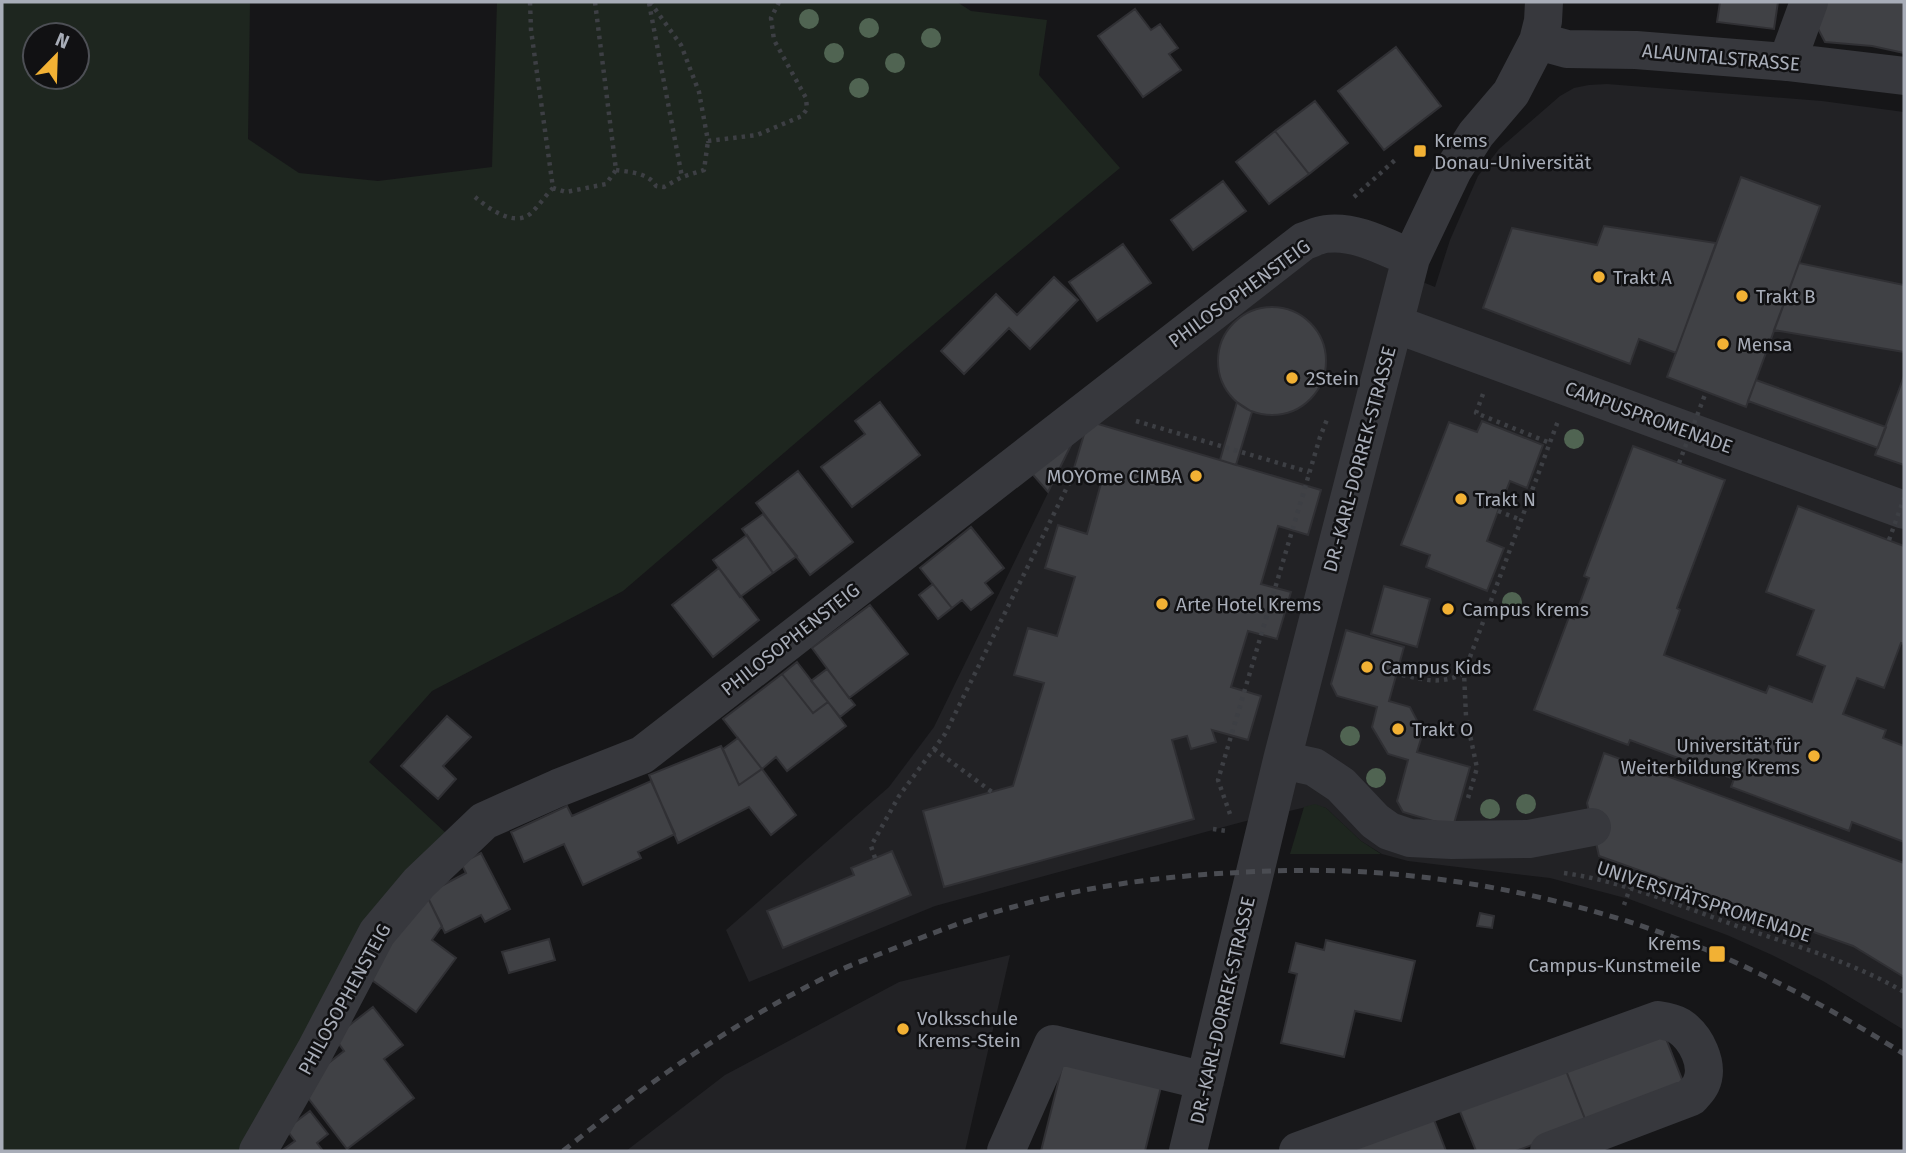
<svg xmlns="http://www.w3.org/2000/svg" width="1906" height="1153" font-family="'Fira Sans',sans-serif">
  <rect width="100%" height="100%" fill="#161618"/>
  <path fill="#222225" d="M1607 84 1822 101 1904 112V1030L1823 981 1772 955 1727 935 1629 899 1550 878 1408 861 1382 854 1361 841 1326 808 1315 805 1242 822 935 906 749 982 726 930 889 787 934 727 1080 427 1289 264 1340 249 1435 287 1450 240 1478 176 1499 149 1560 96 1574 88 1589 85Z
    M1010 955 965 1151H626L725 1075 899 982Z"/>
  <path fill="#1e261f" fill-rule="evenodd" d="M2 2H250L248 139 299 173 378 181 492 167 497 2H957L971 11 1047 20 1039 75 1120 168 983 282 623 591 432 691 369 762 447 834 243 1151H2ZM35 35H77V77H35Z
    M1315 804 1326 808 1361 841 1381 854H1290L1304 807Z"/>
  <path fill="#404145" stroke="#303034" stroke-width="2" d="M1720 2H1778L1774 29 1717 22Z
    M1824 2H1904V53L1872 46 1825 42 1815 23Z
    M1135 9 1151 30 1160 24 1178 48 1169 54 1181 70 1143 97 1098 36Z
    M1396 47 1441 106 1384 150 1338 91Z
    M1315 101 1348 143 1309 174 1275 131Z
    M1275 131 1309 174 1269 204 1236 162Z
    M1741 177 1820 206 1746 407 1667 377Z
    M1223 181 1246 211 1193 250 1171 220Z
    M1604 226 1716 243 1676 353 1639 339 1630 364 1483 308 1512 228 1597 245Z
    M1123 244 1151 283 1097 321 1069 282Z
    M1799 263 1904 285V352L1774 330Z
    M1054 277 1078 300 1030 349 1009 328 964 374 941 351 996 294 1017 315Z
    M1218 361a54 54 0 1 1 108 0a54 54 0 1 1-108 0Z
    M1904 376V465L1875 455Z
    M1756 380 1886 427 1878 448 1748 401Z
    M880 402 920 455 852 507 821 467 865 434 855 421Z
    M1237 402 1252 412 1236 465 1220 460Z
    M1088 421 1321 490 1308 535 1278 526 1261 584 1291 592 1277 639 1248 631 1231 687 1261 696 1248 740 1212 730 1216 742 1191 749 1187 736 1172 740 1194 819 944 887 923 811 1013 786 1044 683 1014 675 1028 628 1057 636 1075 577 1045 568 1058 525 1087 534 1103 476 1074 468Z
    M1482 421 1543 445 1527 488 1510 481 1498 511 1487 541 1504 548 1487 591 1426 567 1430 555 1401 545 1449 422 1477 432Z
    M1080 427 1048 492 1027 468Z
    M1633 446 1725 480 1677 608 1680 610 1664 655 1766 693 1769 686 1812 702 1825 666 1797 655 1814 610 1766 592 1798 506 1904 546V644L1901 643 1884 688 1857 678 1843 714 1886 730 1883 738 1904 746V842L1852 822 1849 831 1731 787 1734 779 1630 740 1628 745 1534 710 1569 617 1574 619 1589 578 1584 576Z
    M798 471 853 542 810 575 756 503Z
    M763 514 797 556 773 573 742 529Z
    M971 527 1004 568 985 583 993 593 971 610 962 600 952 608 920 568Z
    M747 535 773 573 740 597 713 560Z
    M719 568 759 620 713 657 672 605Z
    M933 584 952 608 938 619 919 595Z
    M1384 586 1430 599 1417 647 1371 634Z
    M870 605 908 654 849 698 812 648Z
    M1346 630 1404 647 1389 701 1410 707 1423 732 1417 752 1470 767 1453 827 1403 812 1397 801 1408 760 1388 754 1372 727 1377 707 1337 696 1331 684Z
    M797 662 828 702 813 713 782 674Z
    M827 669 855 705 840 717 811 681Z
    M782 674 813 713 828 702 846 726 787 771 776 757 762 769 723 719Z
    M447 716 471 737 443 766 456 779 438 799 401 766Z
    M738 738 762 769 739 785 723 749Z
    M721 746 739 785 762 769 796 815 771 835 749 807 678 843 649 775Z
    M1604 753 1904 863V977L1853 946 1599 856 1587 803Z
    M651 781 675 834 638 852 641 858 583 885 564 844 524 862 511 832 567 806 572 816Z
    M892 851 911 895 783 948 767 911 854 875 851 868Z
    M481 853 510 909 485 922 481 915 445 933 426 894 466 873 461 863Z
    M426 894 442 926 432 940 456 958 416 1012 365 975Z
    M1480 913 1494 916 1492 928 1477 926Z
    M549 939 555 960 509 973 502 952Z
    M1326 940 1415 961 1401 1021 1355 1011 1344 1057 1281 1043 1297 974 1289 972 1296 943 1324 950Z
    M373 1007 403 1045 384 1059 414 1098 347 1149 299 1086 344 1051 334 1037Z
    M1663 1031 1685 1087 1587 1124 1565 1068Z
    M1065 1055 1163 1079 1145 1151H1041Z
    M1565 1068 1587 1124 1516 1151H1476L1459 1109Z
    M310 1111 328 1134 317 1143 323 1151H281L295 1141 286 1129Z
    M1433 1117 1446 1151H1338Z"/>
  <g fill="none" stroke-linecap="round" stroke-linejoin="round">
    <path stroke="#3d3f44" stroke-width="4.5" stroke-dasharray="3.5 5" stroke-linecap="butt" d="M530 2 531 30 553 188 566 192 606 184 616 170 595 2
      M650 2 681 45 699 92 708 141 757 135 802 116 807 109 806 98 774 40 771 18 779 2
      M649 3 682 177
      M616 170C630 172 649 173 656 186L664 187 682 177 704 170 708 141
      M475 197C488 208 513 227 530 214 538 207 545 196 553 188
      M1354 197 1395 160
      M1483 394 1476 413 1550 443
      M1136 421 1309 472
      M1498 511 1521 520
      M1402 675C1426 680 1441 685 1464 673
      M934 749 992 792
      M1468 798 1477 768 1466 716 1464 673 1558 421
      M1230 814 1218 780 1320 437 1328 417
      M1213 829 1227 831
      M875 858 871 846 899 796 945 734 1077 467
      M1564 873C1622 881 1678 905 1734 925 1792 945 1851 961 1904 992
      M1624 905 1630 888"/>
    <path stroke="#37383d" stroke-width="38" d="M1538 41 1567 49 1636 50 1787 62 1904 76
      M1787 62 1809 2
      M1395 324 1904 510
      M1282 760 1314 767 1341 785 1375 821 1389 831 1410 838 1452 840 1529 839 1592 827
      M258 1151 315 1051 377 933 419 883 484 821 558 788 642 755 1304 241C1311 239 1318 235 1326 234 1355 230 1385 247 1411 258
      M1006 1151 1053 1044 1205 1081
      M1188 1151 1282 760 1411 258 1453 170 1476 134 1511 93 1538 41 1543 21 1544 2
      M1298 1151 1658 1020C1665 1021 1674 1023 1679 1026 1696 1037 1710 1065 1701 1084 1699 1089 1694 1093 1691 1097L1549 1151"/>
    <path stroke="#4a4c52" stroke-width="5" stroke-dasharray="9 7" stroke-linecap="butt" d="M563 1151C650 1081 735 1021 836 972 853 964 872 957 890 950 930 934 971 918 1013 907 1083 887 1156 877 1228 873 1279 870 1330 869 1381 873 1496 882 1612 910 1719 955 1783 983 1845 1017 1904 1054"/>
    <path stroke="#3d3f44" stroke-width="4.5" stroke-dasharray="3.5 5" stroke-linecap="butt" d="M1679 463 1706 392
      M1889 540 1904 498"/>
  </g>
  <g fill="#506452">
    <circle cx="809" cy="19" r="10"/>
    <circle cx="869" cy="28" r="10"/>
    <circle cx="931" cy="38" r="10"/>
    <circle cx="834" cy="53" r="10"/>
    <circle cx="895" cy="63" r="10"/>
    <circle cx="859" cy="88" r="10"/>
    <circle cx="1574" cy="439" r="10"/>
    <circle cx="1512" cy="602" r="10"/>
    <circle cx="1350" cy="736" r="10"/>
    <circle cx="1376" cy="778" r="10"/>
    <circle cx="1526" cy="804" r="10"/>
    <circle cx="1490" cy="809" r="10"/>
  </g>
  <g fill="#f2b134" stroke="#111113" stroke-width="2.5">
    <rect x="1413" y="144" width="14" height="14" rx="3.5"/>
    <circle cx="1599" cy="277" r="7"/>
    <circle cx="1742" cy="296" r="7"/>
    <circle cx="1723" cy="344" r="7"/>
    <circle cx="1292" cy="378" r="7"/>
    <circle cx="1196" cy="476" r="7"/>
    <circle cx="1461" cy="499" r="7"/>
    <circle cx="1162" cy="604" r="7"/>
    <circle cx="1448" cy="609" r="7"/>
    <circle cx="1367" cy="667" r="7"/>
    <circle cx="1398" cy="729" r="7"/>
    <circle cx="1814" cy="756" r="7"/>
    <rect x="1708" y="945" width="18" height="18" rx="3.5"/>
    <circle cx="903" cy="1029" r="7"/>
  </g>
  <g text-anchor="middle" stroke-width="5" stroke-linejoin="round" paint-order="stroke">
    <g font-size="19" fill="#a8adb8" stroke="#111113">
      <text transform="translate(1721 57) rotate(5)" y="7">ALAUNTALSTRASSE</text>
      <text transform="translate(1239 293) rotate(-36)" y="7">PHILOSOPHENSTEIG</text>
      <text transform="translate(1649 417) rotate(20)" y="7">CAMPUSPROMENADE</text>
      <text transform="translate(1359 459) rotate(-75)" y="7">DR.-KARL-DORREK-STRASSE</text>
      <text transform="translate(790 639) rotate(-38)" y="7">PHILOSOPHENSTEIG</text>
      <text transform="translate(1704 901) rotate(18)" y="7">UNIVERSITÄTSPROMENADE</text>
      <text transform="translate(344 999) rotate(-61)" y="7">PHILOSOPHENSTEIG</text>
      <text transform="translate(1222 1010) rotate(-77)" y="7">DR.-KARL-DORREK-STRASSE</text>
    </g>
    <g font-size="19" fill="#a8adb8" stroke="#111113" text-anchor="start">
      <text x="1434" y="147">Krems<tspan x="1434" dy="22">Donau-Universität</tspan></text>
      <text x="1613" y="284">Trakt A</text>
      <text x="1756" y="303">Trakt B</text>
      <text x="1737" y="351">Mensa</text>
      <text x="1306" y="385">2Stein</text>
      <text x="1182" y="483" text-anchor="end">MOYOme CIMBA</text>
      <text x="1475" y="506">Trakt N</text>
      <text x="1176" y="611">Arte Hotel Krems</text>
      <text x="1462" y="616">Campus Krems</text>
      <text x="1381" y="674">Campus Kids</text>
      <text x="1412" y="736">Trakt O</text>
      <text x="1800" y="752" text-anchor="end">Universität für<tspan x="1800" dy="22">Weiterbildung Krems</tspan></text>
      <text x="1701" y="950" text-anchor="end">Krems<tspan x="1701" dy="22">Campus-Kunstmeile</tspan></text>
      <text x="917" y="1025">Volksschule<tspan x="917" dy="22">Krems-Stein</tspan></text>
    </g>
  </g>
  <rect width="1906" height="1153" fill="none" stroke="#a8adb8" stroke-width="7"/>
  <g transform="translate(56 56) rotate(23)"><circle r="33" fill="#111113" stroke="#4d4f55" stroke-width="2"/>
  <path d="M0-5L12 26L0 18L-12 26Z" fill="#f2b134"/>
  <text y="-10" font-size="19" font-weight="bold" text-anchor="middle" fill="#a8adb8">N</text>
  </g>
</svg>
